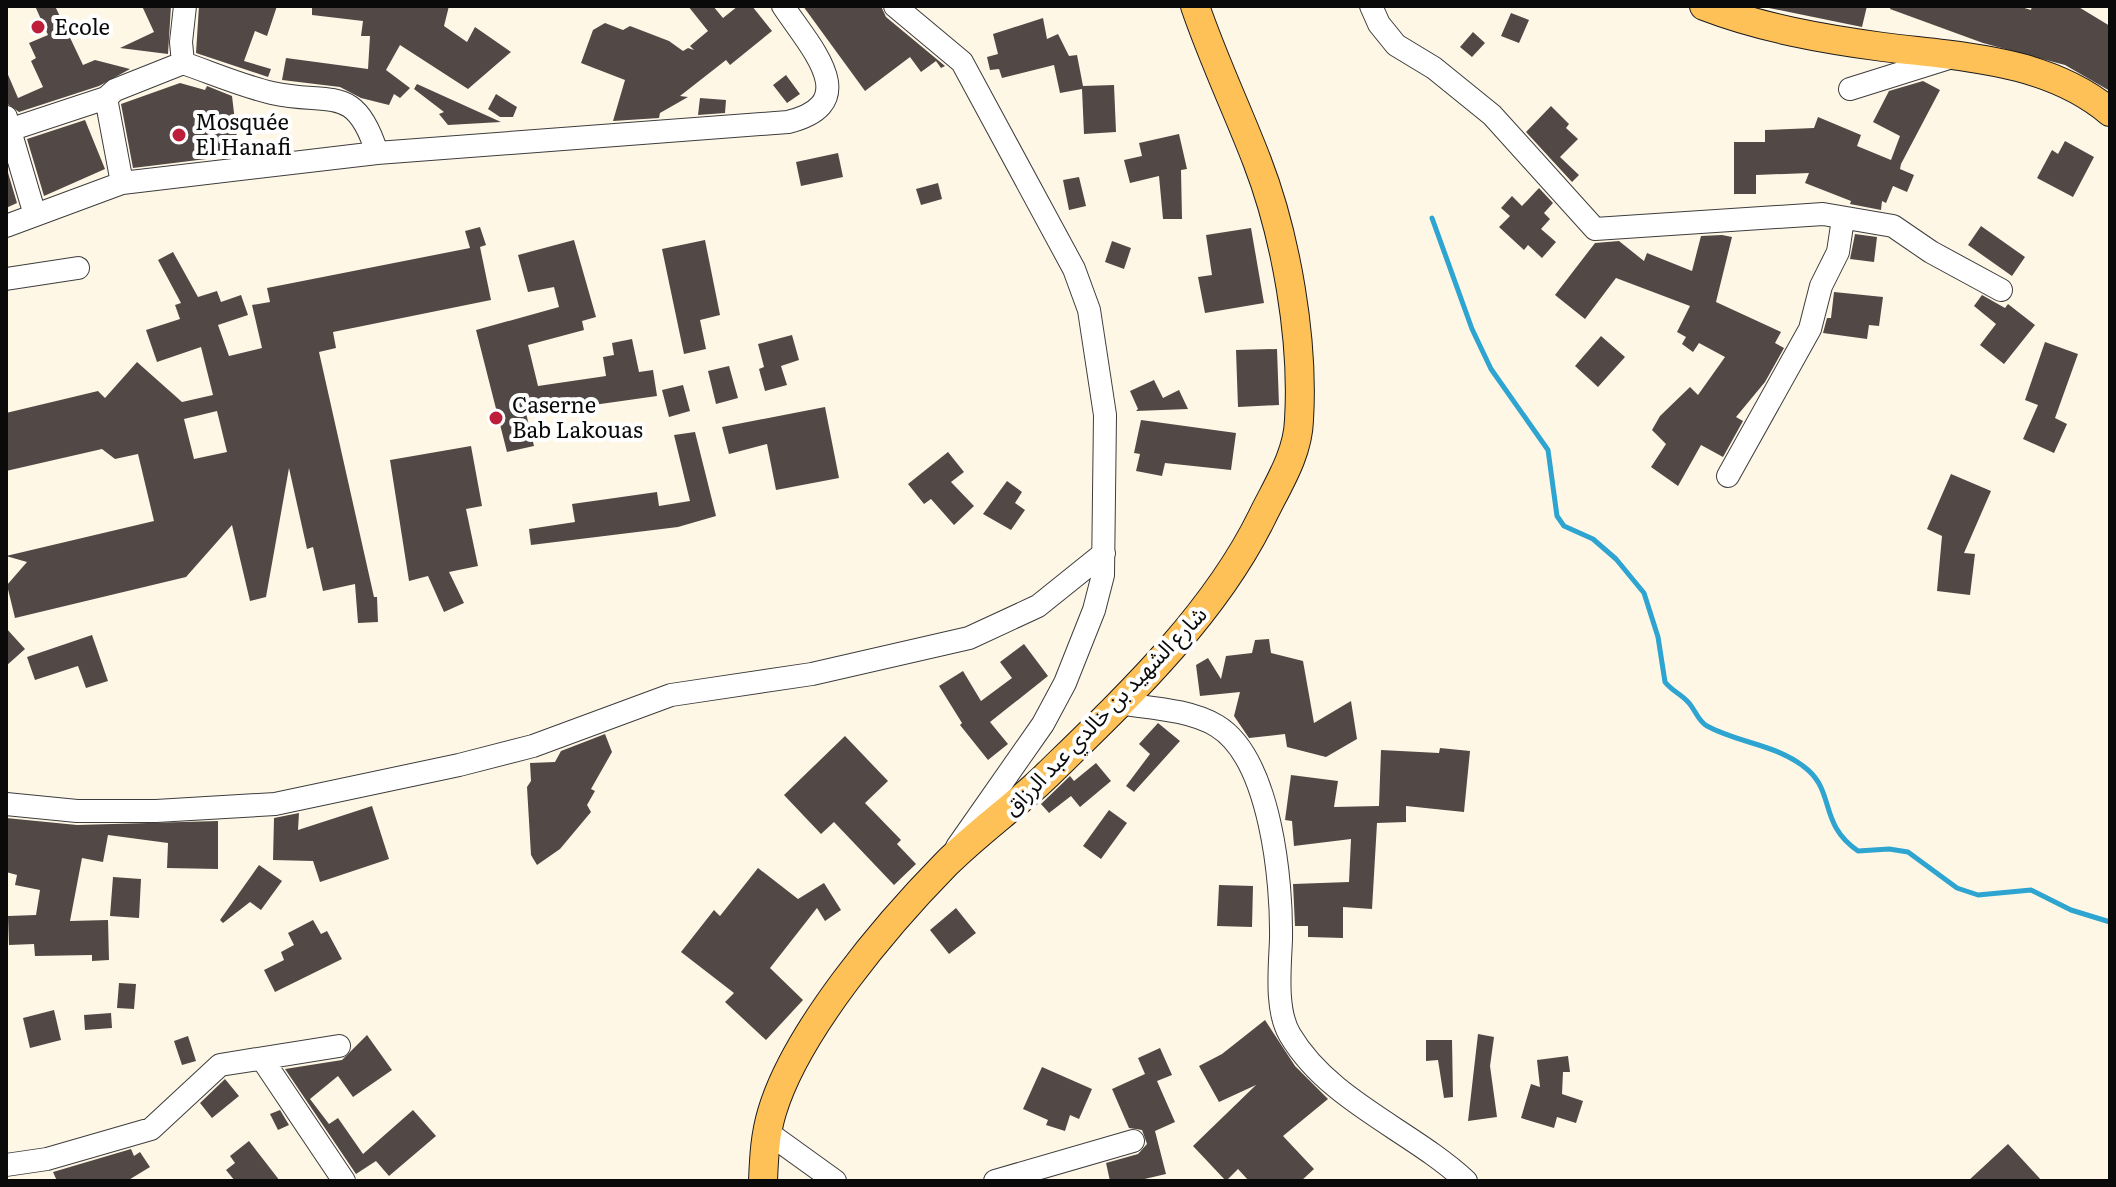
<svg xmlns="http://www.w3.org/2000/svg" width="2116" height="1187" font-family="Literata,'Noto Sans Arabic',serif">
  <rect width="100%" height="100%" fill="#fff7e6"/>
  <g fill="none" stroke-linecap="round" stroke-linejoin="round">
    <path stroke="#2ea4d1" stroke-width="5" d="M1432 218 1472 329 1491 369 1548 450 1557 516 1564 526 1593 539 1616 559 1644 593 1658 637 1665 682C1672 691 1681 694 1688 702 1695 709 1698 721 1707 726 1740 744 1778 744 1808 770 1835 794 1819 824 1858 851L1889 849 1908 852 1957 888 1978 895 2031 890 2071 910 2110 922"/>
  </g>
  <path fill="#524946" fill-rule="evenodd" d="M35 6H55L83 65 95 60 130 69 99 86 19 112 6 103V70L18 98 43 87 31 61 36 58 29 43 48 35Z
    M142 6H171L168 54 120 48 154 32Z
    M199 6H277L267 36 255 31 244 61 271 69 268 77 196 53Z
    M312 6H449L444 26 467 42 475 27 511 52 468 89 400 45 386 70 410 88 400 98 394 94 389 105 361 98 340 87 282 80 286 58 368 69 370 36H361L363 21 312 15Z
    M688 6H713L723 18 738 6H752L772 31 730 65 726 60 680 96 688 97 660 113 659 118 613 121 625 80 581 63 593 30 605 23 623 30 630 26 669 41 683 51 688 48 694 50 690 46 708 31Z
    M803 6H881L886 17 945 66 941 68 936 61 921 72 910 57 865 91Z
    M1759 6H1867L1862 27Z
    M1891 6H2018L2031 10 2032 6H2077L2110 26V91L2065 65 1983 43 1890 9Z
    M1511 13 1529 20 1519 43 1501 36Z
    M1043 18 1047 39 1058 34 1069 56 1077 55 1083 86 1114 85 1116 132 1084 134 1082 89 1060 93 1054 65 1002 78 999 69 990 70 987 57 998 54 993 34Z
    M1473 32 1485 43 1472 57 1460 47Z
    M786 75 800 94 787 103 773 85Z
    M1923 81 1940 90 1901 164 1900 169 1914 175 1907 192 1893 186 1886 203 1882 201 1881 210 1850 204 1851 201 1805 183 1809 173 1756 175V194H1734V142H1765V130L1814 128 1818 117 1861 135 1857 146 1891 160 1900 136 1873 122 1889 91Z
    M180 83 205 90 207 86 232 96 239 155 133 168 121 104Z
    M417 84 501 122 448 125 439 114 444 112 414 89Z
    M496 94 517 107 513 117H500L488 109Z
    M700 98 726 100 725 113 698 115Z
    M1551 106 1569 124 1566 128 1578 139 1560 157 1579 175 1572 182 1526 132Z
    M85 120 105 169 44 196 27 139Z
    M1179 134 1187 169 1181 170 1182 219H1163L1159 176 1130 183 1124 160 1142 156 1139 143Z
    M2065 141 2094 157 2073 197 2037 178 2052 150 2058 154Z
    M838 153 843 177 801 186 796 162Z
    M6 166 17 203 6 208Z
    M1079 177 1086 206 1069 210 1063 180Z
    M938 183 942 199 921 205 916 189Z
    M1539 188 1553 203 1544 213 1550 219 1541 229 1556 242 1542 258 1528 245 1524 250 1499 227 1510 216 1501 208 1512 196 1522 206Z
    M1981 226 2025 257 2012 276 1968 245Z
    M480 227 486 245 480 247 491 300 333 332 336 348 319 352 374 597H377L378 622 358 623 355 584 323 591 313 547 307 549 289 468 266 597 250 601 232 525 186 577 15 618 7 585 27 562 6 556 154 521 138 454 115 459 102 449 6 471V413L98 391 105 398 137 362 182 402 213 395 201 347 157 362 146 330 180 319 175 305 181 303 158 260 173 252 198 297 217 291 221 302 241 295 248 315 218 325 229 356 262 348 252 305 270 302 267 288 470 248 465 231ZM217 411 227 452 194 459 184 419Z
    M1251 228 1264 303 1205 313 1198 277 1212 275 1206 235Z
    M1855 234 1877 237 1874 262 1850 259Z
    M1722 235 1732 237 1716 302 1781 332 1775 343 1784 348 1765 382 1736 417 1743 421 1723 457 1701 445 1678 486 1651 467 1666 444 1652 430 1660 416 1690 387 1698 395 1725 357 1699 343 1693 352 1682 344 1686 337 1677 332 1690 306 1616 278 1585 319 1555 295 1595 243 1619 241 1644 261 1647 253 1692 271 1701 236Z
    M574 240 596 317 582 321 584 330 528 345 538 386 606 376 603 357 614 355 612 343 632 339 639 372 653 370 657 396 558 410 557 400 525 409 534 446 507 452 476 330 559 307 554 287 528 292 518 255Z
    M705 240 720 315 700 320 706 349 684 354 662 249Z
    M1112 241 1131 248 1124 269 1105 262Z
    M1834 292 1883 297 1879 326 1869 325 1867 339 1823 333 1827 318H1831Z
    M1982 295 2005 308 2008 304 2035 325 2004 364 1980 345 1996 324 1974 306Z
    M792 335 799 360 781 366 787 385 765 391 759 369 764 367 758 344Z
    M1601 336 1625 357 1598 387 1575 366Z
    M2045 342 2078 354 2055 418 2067 424 2054 453 2023 439 2038 405 2025 400Z
    M1277 349 1279 405 1238 407 1236 350Z
    M729 366 738 398 716 404 708 371Z
    M1154 380 1163 398 1179 390 1188 409 1136 411 1138 409 1130 391Z
    M683 385 690 411 669 417 662 390Z
    M825 407 839 478 776 490 767 444 729 454 722 427Z
    M1141 420 1236 433 1231 470 1165 463 1162 476 1136 471 1140 454 1134 453Z
    M695 432 716 516 678 527 531 545 529 529 575 522 572 504 657 492 659 506 690 501 674 435Z
    M471 446 482 506 466 509 478 566 449 572 464 603 444 612 428 576 409 581 390 460Z
    M948 452 964 472 951 482 974 506 954 525 931 499 924 504 908 484Z
    M1951 474 1991 491 1964 553 1975 554 1970 595 1937 591 1942 536 1927 529Z
    M1007 481 1022 492 1015 503 1025 510 1011 530 983 514Z
    M6 628 25 649 6 666Z
    M92 635 108 681 86 688 78 666 35 680 27 657Z
    M1269 639 1271 653 1303 661 1314 723 1351 701 1357 739 1326 757 1287 747 1285 734 1249 738 1234 716 1240 692 1200 696 1196 665 1208 658 1221 679 1226 656 1252 653 1255 640Z
    M1024 644 1048 676 990 722 1008 744 988 760 960 725 962 723 939 686 963 671 981 701 1012 678 1000 662Z
    M1158 723 1180 741 1134 792 1126 786 1150 754 1139 744Z
    M605 734 612 752 591 789 595 791 587 805 591 812 560 849 537 865 531 855 527 787 531 781 530 763 555 762 561 751Z
    M845 736 888 781 865 803 901 840 897 844 916 864 894 885 834 822 821 834 784 795Z
    M1440 748 1470 751 1464 812 1406 806V822L1377 823 1372 909 1343 907V938L1308 937V926H1295L1293 884 1349 882 1351 839 1294 846 1292 821 1285 820 1291 775 1338 781 1334 807 1379 806 1381 750 1439 753Z
    M1096 763 1111 781 1080 807 1071 796 1049 813 1041 804 1070 776 1074 781Z
    M372 806 389 859 320 882 313 861 273 860 274 818 299 813 298 830Z
    M1109 810 1127 823 1101 859 1083 846Z
    M6 818 77 825 218 821V869L167 868 168 843 108 835 103 862 82 858 70 921 108 920 109 960 92 961V955L35 956 34 944 9 945 8 916 36 915 40 890 15 885 17 875 6 872Z
    M259 865 282 881 261 910 250 902 223 923 220 920Z
    M758 868 798 899 824 883 841 910 825 921 817 908 770 968 803 1000 766 1040 725 1002 734 993 681 952 714 910 720 916Z
    M113 877 141 879 139 918 110 916Z
    M1219 885 1253 886 1252 927 1217 926Z
    M956 908 976 933 949 954 930 930Z
    M313 920 321 934 327 931 342 959 275 992 264 970 284 960 281 952 294 945 288 933Z
    M119 983 136 984 134 1009 117 1008Z
    M54 1010 61 1040 30 1048 23 1018Z
    M111 1013 112 1028 85 1030 84 1015Z
    M1265 1020 1295 1066 1328 1099 1283 1136 1314 1169 1301 1181H1249L1238 1169 1226 1181 1193 1146 1256 1085 1219 1102 1199 1066 1222 1054Z
    M1478 1034 1494 1037 1490 1066 1497 1117 1468 1121Z
    M367 1035 392 1070 353 1097 338 1076 310 1099 329 1124 338 1118 363 1154 413 1110 436 1136 389 1176 376 1161 356 1174 285 1069 342 1060Z
    M188 1036 196 1061 182 1065 174 1041Z
    M1426 1040H1452L1453 1097 1444 1098 1438 1060 1426 1061Z
    M1160 1048 1172 1075 1157 1081 1175 1122 1155 1131 1166 1174 1136 1181H1110L1106 1163 1138 1154 1147 1144 1142 1130 1129 1128 1112 1089 1145 1074 1138 1058Z
    M1568 1056 1570 1072H1563L1562 1094 1583 1101 1576 1123 1557 1117 1554 1128 1521 1118 1531 1084 1540 1087 1537 1060Z
    M1042 1067 1092 1089 1079 1119 1070 1115 1065 1131 1046 1125 1048 1120 1023 1109Z
    M225 1079 239 1096 212 1118 200 1103Z
    M280 1110 289 1125 278 1130 270 1114Z
    M249 1141 280 1181H235L226 1170 235 1163 230 1156Z
    M2008 1144 2042 1181H1968Z
    M131 1149 134 1156 140 1152 150 1167 127 1181H57L53 1172Z"/>
  <g fill="none" stroke-linecap="round" stroke-linejoin="round">
    <g stroke="#3d3d3d" stroke-width="24">
      <path id="minor" d="M185 6 181 42 183 63C212 73 242 86 272 93 330 106 355 82 377 153
        M895 6 962 62 1074 269 1089 310 1105 415 1103 575 1094 610 1065 683 1043 724 957 847
        M1371 6 1379 24 1396 45 1434 68 1492 115 1595 229 1823 214 1893 226 1931 252 2001 290
        M1850 89 1952 57
        M106 98 122 183
        M6 117 35 215
        M6 131 106 98 115 90 183 63
        M6 226 122 183 377 153 788 122C865 103 810 47 783 6
        M6 279 78 268
        M1728 476 1810 329 1821 286 1838 252 1843 219
        M1117 703C1148 708 1189 709 1217 726 1271 759 1282 883 1281 939 1280 967 1275 1010 1290 1035 1329 1101 1411 1130 1466 1181
        M6 804 77 811H156L275 804 459 765 533 746 671 695 812 674 969 638 1038 606 1104 553
        M262 1059 344 1181
        M767 1132 835 1181
        M6 1165 47 1159 151 1129 220 1065 339 1046
        M995 1181 1133 1141"/>
    </g>
    <g stroke="#1b1b1b" stroke-width="30">
      <path id="major" d="M1704 6C1761 28 1823 39 1883 47 1961 57 2047 59 2110 112
        M763 1181C764 1157 765 1135 772 1112 796 1031 887 924 946 864 977 833 1014 807 1045 777 1125 699 1213 617 1262 517 1277 486 1298 455 1299 420 1304 339 1286 236 1257 161 1237 109 1213 59 1195 6"/>
    </g>
    <use href="#minor" stroke="#fff" stroke-width="22"/>
    <use href="#major" stroke="#fec158" stroke-width="28"/>
  </g>
  <g fill="#bd1f3a" stroke="#fff" stroke-width="3">
    <circle cx="38" cy="27" r="8"/>
    <circle cx="179" cy="135" r="8"/>
    <circle cx="496" cy="418" r="8"/>
  </g>
  <g text-anchor="middle" stroke-width="8" stroke-linejoin="round" paint-order="stroke">
    <g font-size="22" fill="#0a0a0a" stroke="#fff" text-anchor="start">
      <text x="54" y="35">Ecole</text>
      <text x="195" y="130">Mosquée<tspan x="195" dy="25">El Hanafi</tspan></text>
      <text x="512" y="413">Caserne<tspan x="512" dy="25">Bab Lakouas</tspan></text>
    </g>
    <g font-size="22" fill="#0a0a0a" stroke="#fff">
      <text transform="translate(1105 711) rotate(-46)" y="8">شارع الشهيد بن خالدي عبد الرزاق</text>
    </g>
  </g>
  <rect width="2116" height="1187" fill="none" stroke="#0a0a0a" stroke-width="16"/>
</svg>
